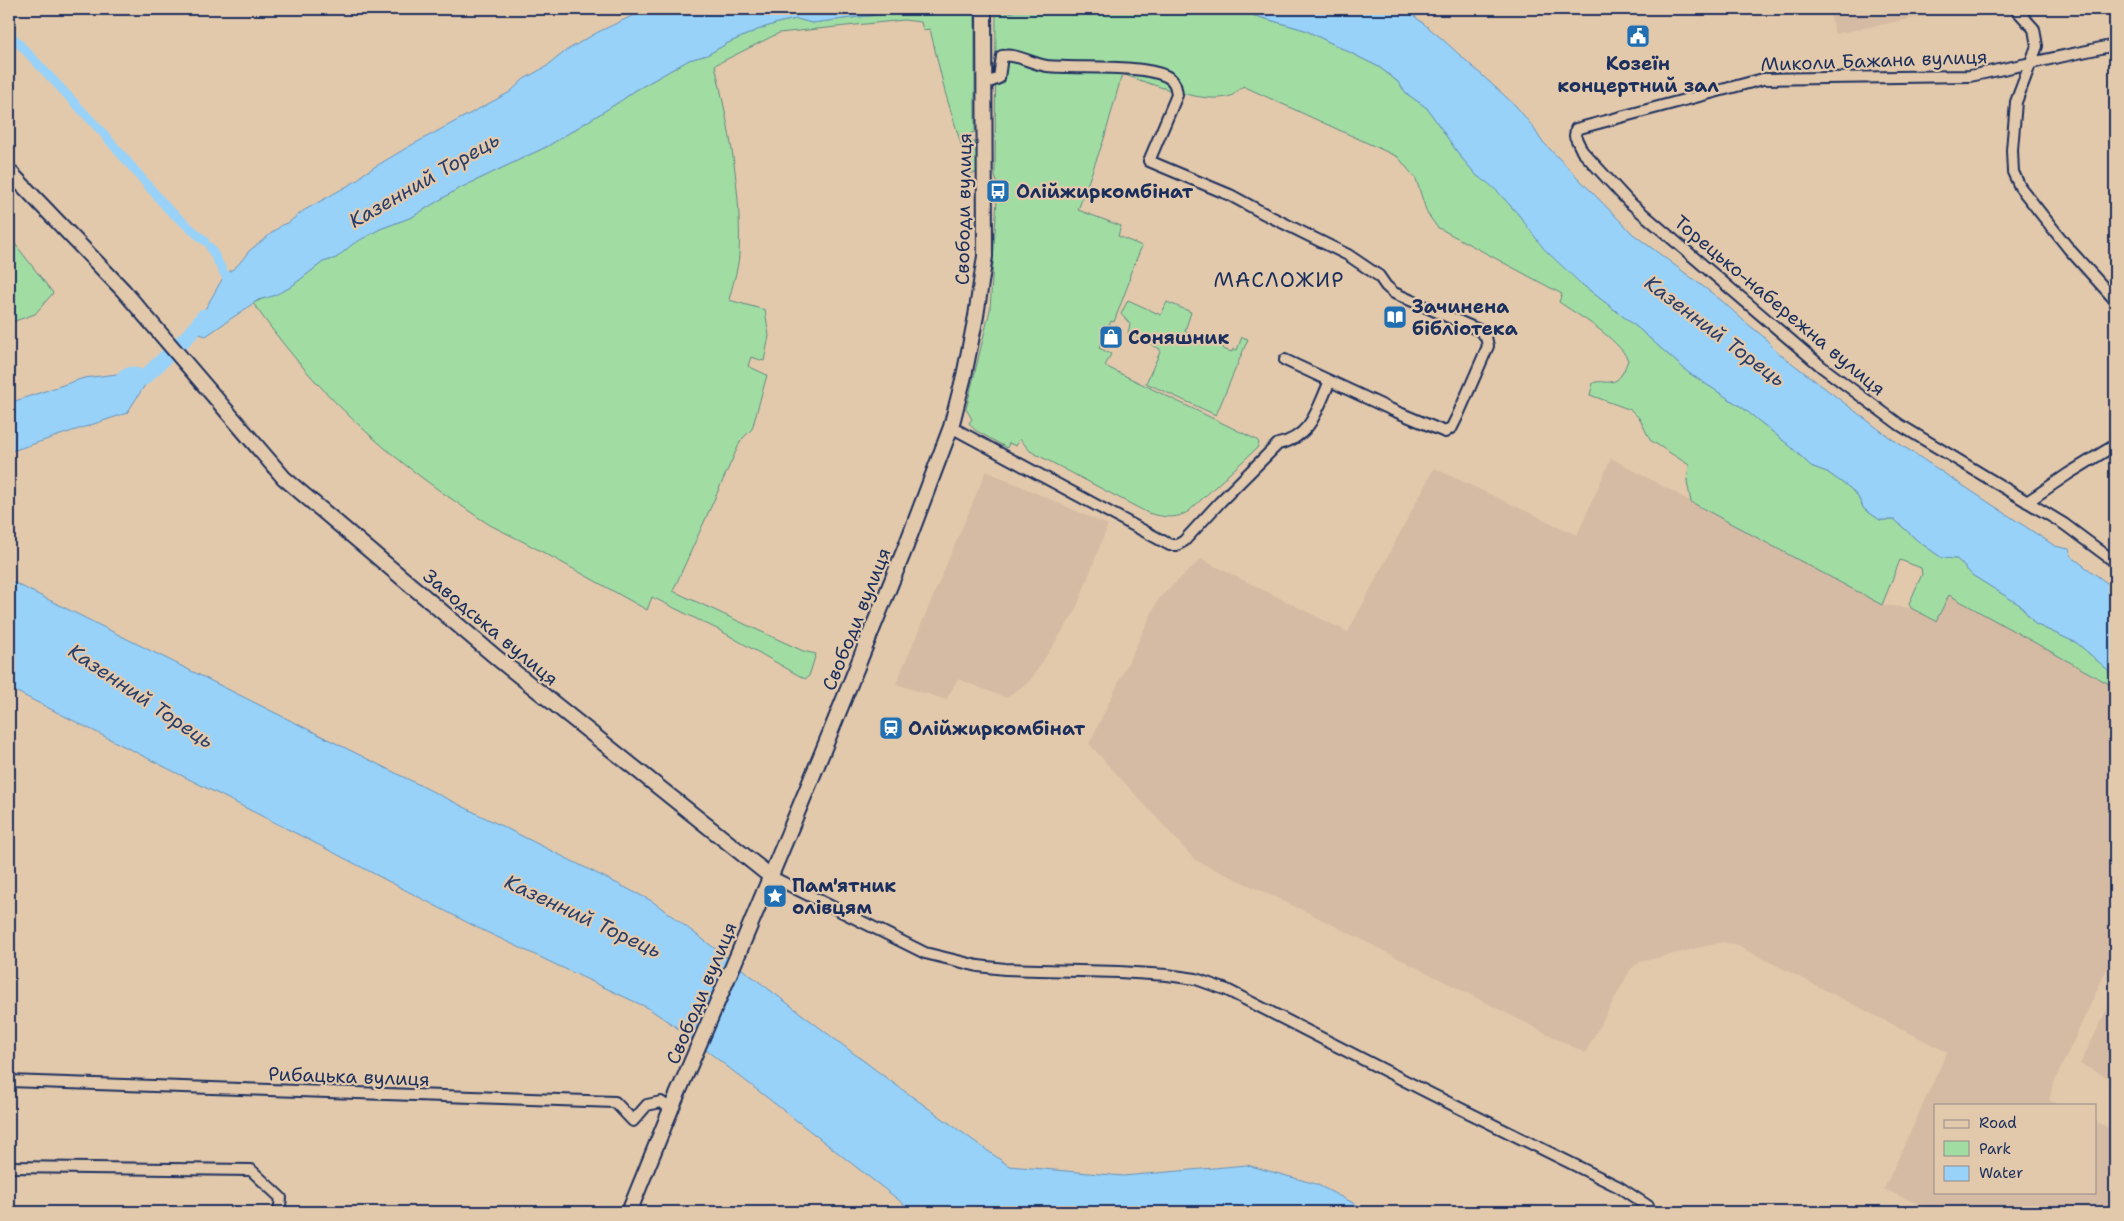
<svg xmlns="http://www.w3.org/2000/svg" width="2124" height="1221" font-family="'Shantell Sans',sans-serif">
  <rect width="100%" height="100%" fill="#e3c9ab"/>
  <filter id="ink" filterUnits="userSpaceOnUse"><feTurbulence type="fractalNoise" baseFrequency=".02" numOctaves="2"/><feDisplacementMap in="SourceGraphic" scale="10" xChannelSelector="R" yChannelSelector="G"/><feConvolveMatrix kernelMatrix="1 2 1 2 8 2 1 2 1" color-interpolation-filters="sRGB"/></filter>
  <g filter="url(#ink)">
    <path fill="#d6bba4" d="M1829 9H1949V11L1835 34Z
      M1611 458 1882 605 1911 608 1936 621 1949 595 2109 684 2115 691V952L2053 1085 2049 1100 2060 1105H1935V1192H2095V1121L2115 1131V1212H1936L1884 1189 1947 1052 1738 946 1723 942 1640 962 1631 969 1585 1053 1313 915 1195 860 1089 744 1159 598 1201 559 1348 632 1434 468 1577 535Z
      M986 471 1108 525 1075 612 1030 681 1006 698 958 679 946 700 896 684Z
      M2115 994V1081L2080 1064Z"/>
    <path fill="#a1dda3" stroke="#5e8680" d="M902 9H975V132L971 133 972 142H976L977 173H970L945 92 930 29 923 30 921 22 904 20 779 33 715 65C729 127 742 191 739 255 738 270 732 286 729 300L765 310 769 336 764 361 751 357 748 366 767 375 752 429 741 440 673 591 803 651 816 654 809 676 805 679 721 631 652 597 647 610C606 587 565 564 524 542 513 536 501 531 490 525 474 515 458 503 443 493 368 440 306 379 253 303L289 288 323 262 336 258 352 244 380 229 412 217 456 190 548 146 619 102 636 90 689 60 707 55 728 43 762 28 781 22 797 19 812 23 875 15Z
      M996 9H1000L1007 13 1017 11 1069 12 1126 9H1216L1225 13 1238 11 1305 30 1379 67 1398 82 1407 94 1427 108 1460 156 1477 176 1488 182 1499 193 1579 282 1638 328 1689 373 1743 408 1790 446 1811 466 1827 472 1850 488 1858 497 1864 509 1880 520H1895L1918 541 1942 558 1957 559 1972 575 2020 605 2035 624 2077 643 2115 676V691L2109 684 1949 595 1936 621 1911 608 1909 604 1922 574 1921 568 1900 560 1882 605 1691 502 1687 481 1689 465 1650 440 1640 419 1631 410 1590 395 1593 383C1602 380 1603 383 1610 382 1621 382 1625 368 1628 360 1618 338 1578 315 1559 302L1562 294 1437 227 1427 213 1416 179 1398 157 1243 86C1239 89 1235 94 1231 96 1203 105 1149 83 1122 74L1104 139 1078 210 1121 226 1118 236 1142 246 1130 274 1129 282 1114 322 1111 321 1099 348 1111 354 1105 366 1257 440 1259 443 1257 448 1189 511C1175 520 1164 517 1148 513L1030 451 1020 439 1016 446 1009 443 1007 448 975 430 969 423 972 419 966 409 990 310 997 200 1001 195V186L998 185 995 176Z
      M9 236 53 293 35 314 9 323Z
      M1128 300 1161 315 1167 302 1191 312 1185 331 1188 333 1187 335 1199 339 1200 337 1215 344 1216 342 1224 345 1223 349 1232 352 1233 349 1237 350 1242 337 1248 339 1216 415 1146 383 1160 352V349L1128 333 1130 324 1121 314Z"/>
    <path fill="#98d2f8" stroke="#6691ba" d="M647 9H902L875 15 812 23 797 19 781 22 762 28 728 43 707 55 689 60 636 90 619 102 548 146 456 190 412 217 380 229 353 244 336 258 323 262 289 288 273 296 258 300 206 336 192 332 224 276 238 265 249 251 282 225 288 223 303 211 358 180 363 174 408 147 510 92 524 79 547 66 567 50 598 32Z
      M1000 9H1126L1068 12 1017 11 1007 13Z
      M1216 9H1400L1408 11 1440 37 1516 106 1533 127 1541 140 1633 234 1721 300 1744 321 1764 337 1776 351 1889 437 2055 546 2069 549 2072 557 2115 589V676L2077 643 2035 624 2020 605 1972 575 1957 559 1942 558 1918 541 1895 520H1880L1864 509 1858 497 1850 488 1827 472 1811 466 1790 446 1743 408 1689 373 1638 328 1579 282 1544 249 1518 214 1499 193 1488 183 1477 176 1460 156 1427 108 1407 94 1397 81 1379 67 1305 30 1238 11 1225 13Z
      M142 371 145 385 127 413 9 452V403L84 378Z
      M9 580 652 901 889 1080 1009 1166 1123 1176 1247 1165 1316 1184 1371 1212H914L679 1029 648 1008 478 928 319 845 9 688Z"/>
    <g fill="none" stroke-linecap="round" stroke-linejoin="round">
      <path stroke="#98d2f8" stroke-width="9" d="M9 33 103 133 168 209 205 241
        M210 247 230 284"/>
      <path stroke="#98d2f8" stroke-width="15" d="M125 376 132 374 144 378 192 332 204 316"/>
      <g stroke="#1b2f5e" stroke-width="14">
        <path id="street" d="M2016 9 2034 29 2037 46 2016 102 2012 150 2013 172 2020 187 2069 249 2115 300
          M2115 45 1970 76 1763 79 1576 129 1575 136 1582 151 1628 201 1822 367 1900 425 2064 524 2115 562
          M984 80 992 81 999 78 1002 56C1016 53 1032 64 1047 66 1078 69 1141 64 1166 76 1175 80 1176 87 1177 95L1149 161 1230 195 1265 214 1348 255 1379 276 1386 286 1394 293 1481 331 1486 337 1488 346 1457 417 1452 427 1445 432 1390 409 1285 360
          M951 427 1170 545H1177L1184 541 1220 502 1278 444C1312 437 1317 409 1330 381
          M2027 502 2068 474 2115 445
          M770 876 925 953 978 966 1005 969 1119 972 1167 975 1196 979 1227 990 1431 1094 1619 1187 1648 1206 1651 1212
          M9 1081 615 1102 633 1121 647 1105 661 1102 671 1109
          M9 1167 251 1170 281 1198 279 1212"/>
      </g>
      <g stroke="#1b2f5e" stroke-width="18">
        <path id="secondary" d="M9 171 123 290 284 478 497 658 770 876
          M629 1212 671 1109 739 952 820 758 906 546 951 427 964 376 976 316 985 256 984 9"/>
      </g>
      <use href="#street" stroke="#e3c9ab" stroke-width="10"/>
      <use href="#secondary" stroke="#e3c9ab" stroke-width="14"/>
    </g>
  </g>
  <defs>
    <g id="civic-square" transform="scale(1.25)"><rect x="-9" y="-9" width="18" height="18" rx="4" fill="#1f6fb2" stroke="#e3c9ab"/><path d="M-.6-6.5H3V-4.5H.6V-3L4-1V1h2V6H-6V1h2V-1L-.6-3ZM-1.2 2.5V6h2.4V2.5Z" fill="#fff"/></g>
    <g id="bus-square" transform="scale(1.25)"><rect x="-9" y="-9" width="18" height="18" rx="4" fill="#1f6fb2" stroke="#e3c9ab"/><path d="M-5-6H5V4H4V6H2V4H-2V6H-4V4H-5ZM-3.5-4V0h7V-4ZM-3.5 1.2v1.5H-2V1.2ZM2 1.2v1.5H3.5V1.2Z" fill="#fff"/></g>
    <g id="library-square" transform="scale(1.25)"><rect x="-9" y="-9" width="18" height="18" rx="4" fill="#1f6fb2" stroke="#e3c9ab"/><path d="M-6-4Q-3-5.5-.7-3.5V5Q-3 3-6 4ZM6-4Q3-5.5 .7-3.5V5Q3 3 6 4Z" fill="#fff"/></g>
    <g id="shop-square" transform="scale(1.25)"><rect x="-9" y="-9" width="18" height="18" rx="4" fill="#1f6fb2" stroke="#e3c9ab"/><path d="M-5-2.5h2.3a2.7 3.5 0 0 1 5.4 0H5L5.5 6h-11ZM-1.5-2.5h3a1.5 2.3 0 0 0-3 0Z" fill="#fff"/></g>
    <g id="station-square" transform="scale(1.25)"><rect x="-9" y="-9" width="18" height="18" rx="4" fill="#1f6fb2" stroke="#e3c9ab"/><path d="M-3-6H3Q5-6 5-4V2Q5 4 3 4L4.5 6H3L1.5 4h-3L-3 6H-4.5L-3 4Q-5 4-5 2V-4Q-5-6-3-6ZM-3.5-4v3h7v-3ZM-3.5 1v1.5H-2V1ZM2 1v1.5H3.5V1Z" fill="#fff"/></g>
    <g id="sight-square" transform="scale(1.25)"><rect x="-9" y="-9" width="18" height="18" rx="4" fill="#1f6fb2" stroke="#e3c9ab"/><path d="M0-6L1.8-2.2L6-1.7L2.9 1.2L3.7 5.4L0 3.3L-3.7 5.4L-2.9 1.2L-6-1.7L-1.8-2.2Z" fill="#fff"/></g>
  </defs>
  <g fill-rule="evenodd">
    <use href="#civic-square" x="1638" y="36"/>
    <use href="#bus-square" x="998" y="191"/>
    <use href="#library-square" x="1395" y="317"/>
    <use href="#shop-square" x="1111" y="337"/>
    <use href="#station-square" x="891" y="728"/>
    <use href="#sight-square" x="775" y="896"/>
  </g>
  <g text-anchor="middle" stroke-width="4.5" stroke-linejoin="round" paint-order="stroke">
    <g font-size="19" fill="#1b2f5e" stroke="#e3c9ab">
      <text transform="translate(1874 60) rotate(-2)" y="7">Миколи Бажана вулиця</text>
      <text transform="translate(963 209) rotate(-89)" y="7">Свободи вулиця</text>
      <text transform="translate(1780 305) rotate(40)" y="7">Торецько-набережна вулиця</text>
      <text transform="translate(856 619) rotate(-68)" y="7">Свободи вулиця</text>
      <text transform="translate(491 627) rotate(40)" y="7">Заводська вулиця</text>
      <text transform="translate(701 993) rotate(-67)" y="7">Свободи вулиця</text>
      <text transform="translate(349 1076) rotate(2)" y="7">Рибацька вулиця</text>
    </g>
    <g font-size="19" font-weight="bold" fill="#1b2f5e" stroke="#e3c9ab" text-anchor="start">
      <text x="1638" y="70" text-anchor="middle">Козеїн<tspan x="1638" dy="22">концертний зал</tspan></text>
      <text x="1016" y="198">Олійжиркомбінат</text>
      <text x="1412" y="313">Зачинена<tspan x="1412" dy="22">бібліотека</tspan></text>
      <text x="1128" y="344">Соняшник</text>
      <text x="908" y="735">Олійжиркомбiнат</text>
      <text x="792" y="892">Пам'ятник<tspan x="792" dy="22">олівцям</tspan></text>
    </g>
    <g font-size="20" font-style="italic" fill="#283f6d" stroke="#e3c9ab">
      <text transform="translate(424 180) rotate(-30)" y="7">Казенний Торець</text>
      <text transform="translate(1715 331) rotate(37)" y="7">Казенний Торець</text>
      <text transform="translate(141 696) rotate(34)" y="7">Казенний Торець</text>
      <text transform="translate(583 916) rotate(25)" y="7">Казенний Торець</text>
    </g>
    <g font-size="21" letter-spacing="1" fill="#1b2f5e" stroke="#e3c9ab">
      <text x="1279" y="287">МАСЛОЖИР</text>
    </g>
  </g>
  <rect width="2124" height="1221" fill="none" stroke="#e3c9ab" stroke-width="30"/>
  <rect x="15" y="15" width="2094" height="1191" fill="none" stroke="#1b2f5e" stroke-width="2" filter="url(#ink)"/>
  <rect x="1934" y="1104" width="162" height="90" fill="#e3c9ab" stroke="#938b8c"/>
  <rect x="1944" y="1120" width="25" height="8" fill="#e3c9ab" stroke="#938b8c"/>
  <text x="1979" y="1128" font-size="15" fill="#1b2f5e">Road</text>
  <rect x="1944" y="1141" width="25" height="15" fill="#a1dda3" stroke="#938b8c"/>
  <text x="1979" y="1154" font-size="15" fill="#1b2f5e">Park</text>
  <rect x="1944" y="1166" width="25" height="15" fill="#98d2f8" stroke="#938b8c"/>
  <text x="1979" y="1178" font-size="15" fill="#1b2f5e">Water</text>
</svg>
